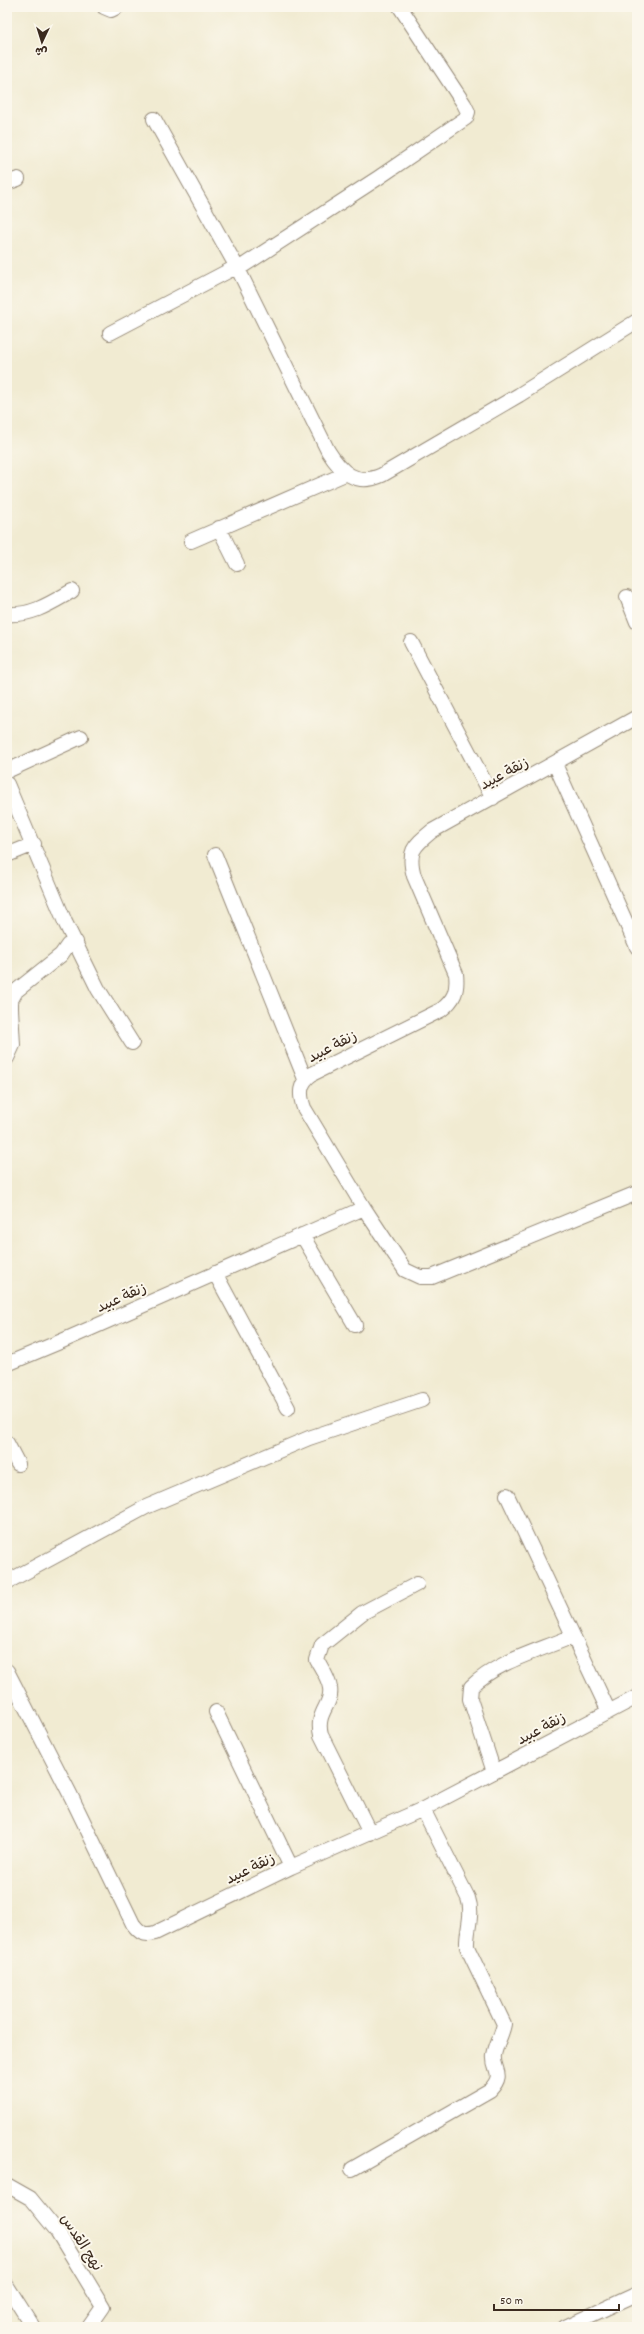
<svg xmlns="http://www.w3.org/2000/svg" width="644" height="2334" font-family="Dekko,'Playpen Sans Arabic',sans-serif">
  <rect width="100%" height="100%" fill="#fbf7ec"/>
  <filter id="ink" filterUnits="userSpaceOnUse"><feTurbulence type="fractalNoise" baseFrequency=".025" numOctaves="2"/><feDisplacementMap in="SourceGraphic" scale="8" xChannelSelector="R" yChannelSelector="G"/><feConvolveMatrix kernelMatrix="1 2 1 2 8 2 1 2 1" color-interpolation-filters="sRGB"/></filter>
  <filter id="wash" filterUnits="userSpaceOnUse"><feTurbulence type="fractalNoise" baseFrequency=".012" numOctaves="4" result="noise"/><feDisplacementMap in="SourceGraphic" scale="16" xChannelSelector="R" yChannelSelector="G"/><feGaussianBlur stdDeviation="0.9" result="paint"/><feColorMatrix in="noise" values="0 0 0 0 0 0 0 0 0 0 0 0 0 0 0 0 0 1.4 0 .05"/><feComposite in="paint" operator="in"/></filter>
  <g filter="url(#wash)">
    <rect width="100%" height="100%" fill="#f1ebd2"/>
  </g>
  <g filter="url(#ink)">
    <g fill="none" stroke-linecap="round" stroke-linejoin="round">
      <g stroke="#968a78" stroke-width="16">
        <path id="minor" d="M104 7 111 10 117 7
          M154 119 238 269 328 451C341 472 356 487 382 475L519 395 637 321
          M7 183 18 179
          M238 269 378 178 466 118 468 112 464 104 400 7
          M110 333 236 267
          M219 528 237 564
          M191 541 345 474
          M627 597 637 622
          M7 614C32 616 51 603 72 591
          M411 642 493 798
          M555 764 637 947
          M7 771 81 737
          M7 784 65 922 98 989 132 1043
          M7 855 34 844
          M215 855 305 1079
          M7 1058 13 1045 11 1009V1000L16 991 61 955 68 945 76 942
          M364 1208 405 1270 420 1277H432L637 1193
          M302 1235 355 1325
          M215 1273 288 1408
          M7 1364 62 1341 364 1208 304 1108C299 1094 299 1083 312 1074L441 1010C454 1000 458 991 456 974L414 876C407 851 414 846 432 831L637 717
          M7 1443 18 1464
          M507 1495 609 1712
          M7 1582 146 1507 309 1438 422 1400
          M7 1671 71 1796 133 1924C140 1933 144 1936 155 1933L291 1867 423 1809 637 1697
          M216 1712 291 1867
          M494 1772 470 1699 471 1687C497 1661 539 1651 573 1636
          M370 1833 321 1735C315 1712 333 1705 330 1688 329 1679 322 1669 317 1660L322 1645 362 1613 417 1584
          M352 2169 490 2090C506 2073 492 2070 494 2055 496 2044 502 2035 504 2024L467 1947C466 1930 474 1915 468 1898L423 1809
          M7 2185 30 2198 57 2231 103 2307 89 2327
          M7 2286 33 2327
          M565 2327 637 2294"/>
      </g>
      <use href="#minor" stroke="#fff" stroke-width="14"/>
    </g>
  </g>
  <g text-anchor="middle" stroke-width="4" stroke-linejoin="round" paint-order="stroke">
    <g font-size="15" fill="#3b2a1e" stroke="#fbf7ec">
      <text transform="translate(504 773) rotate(-28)" y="5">زنقة عبيد</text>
      <text transform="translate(332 1046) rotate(-27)" y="5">زنقة عبيد</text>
      <text transform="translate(121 1297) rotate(-24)" y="5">زنقة عبيد</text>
      <text transform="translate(541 1728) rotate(-28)" y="5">زنقة عبيد</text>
      <text transform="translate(250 1868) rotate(-26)" y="5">زنقة عبيد</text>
      <text transform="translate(82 2242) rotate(57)" y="5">نهج القدس</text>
    </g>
  </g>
  <rect width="644" height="2334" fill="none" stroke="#fbf7ec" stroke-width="24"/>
  <g transform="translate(42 42) rotate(184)" stroke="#fbf7ec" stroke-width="3" paint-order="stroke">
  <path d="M0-3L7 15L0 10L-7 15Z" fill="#3b2a1e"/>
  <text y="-6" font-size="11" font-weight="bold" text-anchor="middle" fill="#3b2a1e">ش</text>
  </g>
  <path d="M494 2304v6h125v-6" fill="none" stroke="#3b2a1e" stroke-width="2"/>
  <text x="500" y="2304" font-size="12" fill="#3b2a1e" stroke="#fbf7ec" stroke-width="3" paint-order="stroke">50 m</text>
</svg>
